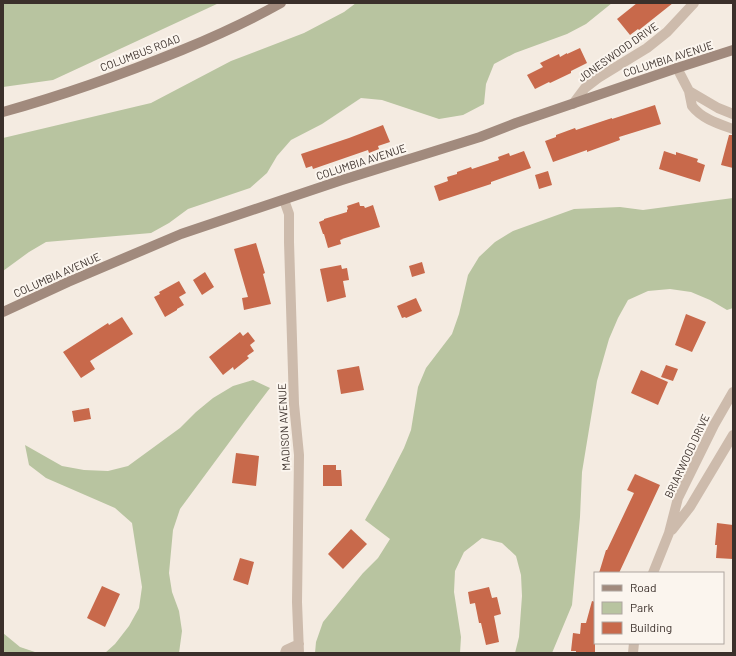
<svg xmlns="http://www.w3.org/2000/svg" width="736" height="656" font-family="Barlow,sans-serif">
  <rect width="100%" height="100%" fill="#f4ebe1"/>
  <path fill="#b8c4a0" d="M3 3H219L53 80 3 87Z
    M356 3H612L586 24 567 34 515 53 494 64 486 84 484 104 463 115 439 119 382 100 361 98 322 124 291 140 277 156 267 173 250 188 188 209 169 223 151 233 46 242 29 252 3 271V138L151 103 231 61 304 33 344 12Z
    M733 198V308L727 310 710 300 691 292 670 289 648 291 628 300 618 318 609 339 597 381 582 472 580 517 572 605 552 653H515L519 637 522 596 521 575 516 556 502 543 482 538 464 552 455 571 454 592 461 637 460 653H315L316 642 323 622 363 573 378 558 390 539 365 520 385 485 404 448 411 430 418 387 426 368 452 334 459 314 468 275 479 257 495 242 513 231 574 209 620 207 643 210Z
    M253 380 270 388 245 421 180 509 173 530 169 573 172 592 179 611 182 631 179 653H105L115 644 129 626 139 608 142 587 132 523 115 508 46 478 29 465 25 445 62 466 84 470 108 471 128 466 180 428 196 412 213 398 233 386Z
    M3 633 20 647 38 653H3Z"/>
  <path fill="#c8694b" d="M637 3H673L639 30 638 29 630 35 617 19Z
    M580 48 587 63 571 71V73L550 83 549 82 535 89 527 75 543 67 540 63 559 54 560 57 567 53V54Z
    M655 105 661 124 619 137 620 140 587 152V150L553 162 545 141 556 137V135L575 128 576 130 612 118V119Z
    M383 125 390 142 378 146 379 149 369 153 368 150 313 169 312 166 306 168 301 154 349 138Z
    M729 135H733V168L721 165Z
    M524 151 531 168 491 182V184L439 201 434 186 448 181 447 177 457 174V172L471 167 472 169 499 160 498 157 509 153 510 156Z
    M664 151 676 155V152L698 159 697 162 705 165 700 182 659 169Z
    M548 171 552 185 539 189 535 175Z
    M359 202 360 206H364L365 208 373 205 380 227 342 239H343L340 240 341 244 328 248 324 234H323L319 222 324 220V219L347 212V210L348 209 347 206Z
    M256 243 265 273 263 274 271 304 244 310 242 298 248 297 234 249Z
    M422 262 425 273 412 277 409 266Z
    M341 265 342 269 347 268 349 280 343 281 346 297 327 302 320 269Z
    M205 272 214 287 202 295 193 280Z
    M179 281 186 293 179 297 184 305 177 309V310L165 317 154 297 160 294 159 292Z
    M416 298 422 311 406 318 405 317 402 318 397 306Z
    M686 314 706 322 692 352 675 345Z
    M122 317 133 334 90 361 95 369 81 378 63 352 108 323 109 325Z
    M240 332 243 336 248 332 255 341 250 345 254 351 247 356 249 358 234 370 233 367 223 375 209 357Z
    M666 365 678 369 673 381 661 377Z
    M359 366 364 390 341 394 337 370Z
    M641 370 668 382 658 405 631 393Z
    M89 408 91 419 74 422 72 411Z
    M236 453 259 456 256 486 232 483Z
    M323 465H336V470H341L342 486H323Z
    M635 474 660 485 619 573H599L606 550H607L634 493 627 490Z
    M717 523 733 525V559L716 558 717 545H715Z
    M351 529 367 544 343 569 328 554Z
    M240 558 254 562 248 585 233 580Z
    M102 586 120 594 105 627 87 618Z
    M489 587 492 598 497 597 501 614 494 616 499 642 486 645 481 623H479L475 603 470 604 468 592Z
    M592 601 595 602V653H576V651H571L573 633 580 634 581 623H586Z"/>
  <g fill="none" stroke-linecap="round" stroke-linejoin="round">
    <path stroke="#cdbbac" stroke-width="10" d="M677 68 689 91 692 106C702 119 719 124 733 129
      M689 91 718 108 733 114
      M573 104 585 88 598 78 647 48 667 32 694 3
      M284 200 289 214V242L294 404 299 455 297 602 299 653
      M672 530 690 507 733 435
      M653 573 669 533 678 498 714 425 733 392
      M285 653 286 650 299 644
      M633 653 634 643"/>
    <path stroke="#a18a7d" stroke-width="10" d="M3 112C64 95 123 74 182 50 216 36 249 21 281 3
      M3 312 68 282 181 234 342 180 480 137 516 123 677 68 733 50"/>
  </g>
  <g text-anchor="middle" stroke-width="4" stroke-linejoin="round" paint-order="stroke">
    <g font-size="11" fill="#3b302b" stroke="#fbf5ee">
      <text transform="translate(618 52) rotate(-35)" y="4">JONESWOOD DRIVE</text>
      <text transform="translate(140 53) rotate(-21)" y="4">COLUMBUS ROAD</text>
      <text transform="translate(668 59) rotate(-18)" y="4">COLUMBIA AVENUE</text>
      <text transform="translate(361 162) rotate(-18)" y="4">COLUMBIA AVENUE</text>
      <text transform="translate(57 275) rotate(-24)" y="4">COLUMBIA AVENUE</text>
      <text transform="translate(284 427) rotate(-93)" y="4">MADISON AVENUE</text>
      <text transform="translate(687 456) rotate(-65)" y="4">BRIARWOOD DRIVE</text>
    </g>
  </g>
  <rect width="736" height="656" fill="none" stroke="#3b302b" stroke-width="8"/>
  <rect x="594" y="572" width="130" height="72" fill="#fbf5ee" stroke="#aea6a0"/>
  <rect x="602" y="585" width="20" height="6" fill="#a18a7d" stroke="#aea6a0"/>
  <text x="630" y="592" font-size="12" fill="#3b302b">Road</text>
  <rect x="602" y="602" width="20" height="12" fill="#b8c4a0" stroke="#aea6a0"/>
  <text x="630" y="612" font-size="12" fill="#3b302b">Park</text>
  <rect x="602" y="622" width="20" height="12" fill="#c8694b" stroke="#aea6a0"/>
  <text x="630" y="632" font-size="12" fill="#3b302b">Building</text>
</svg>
